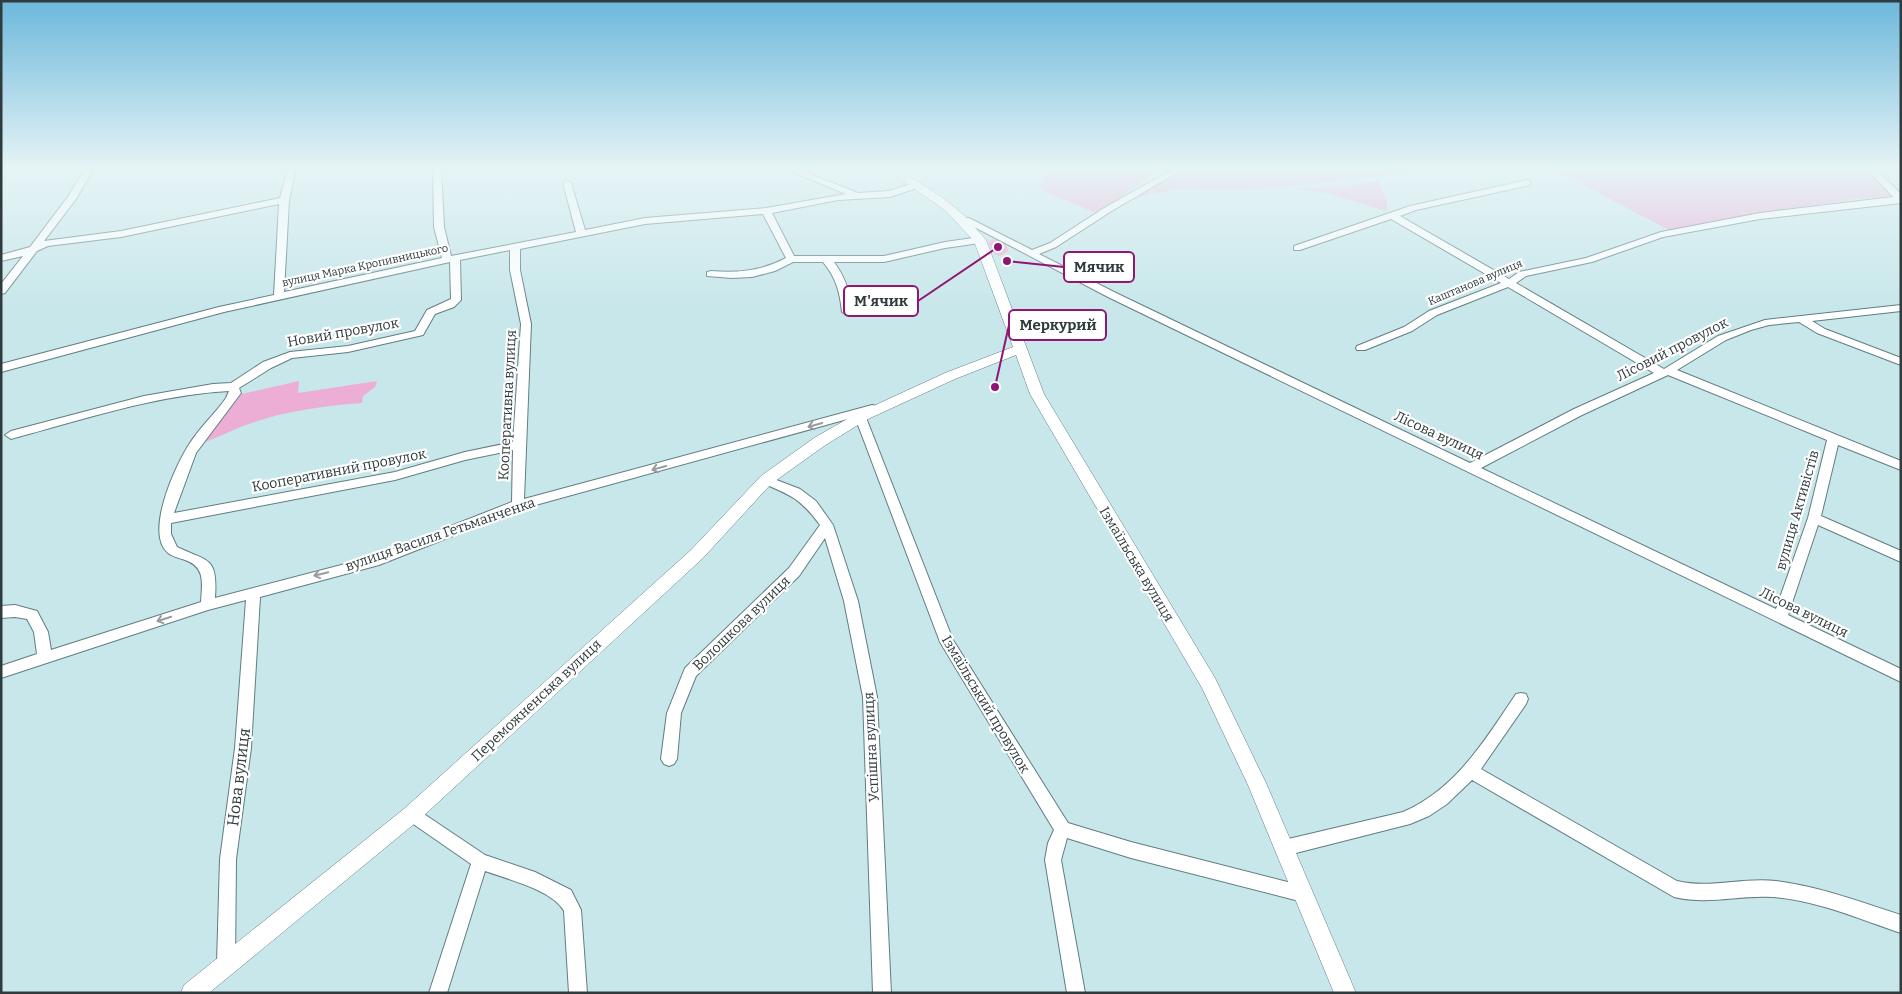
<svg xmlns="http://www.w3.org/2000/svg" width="1902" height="994" font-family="Bitter,serif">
  <rect width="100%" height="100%" fill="#c8e7ea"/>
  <path fill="#edaed6" d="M1055 168 1064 170 1156 168 1155 172 1113 203 1094 212 1038 189 1048 172Z
    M1184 168H1440L1287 187 1241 190 1176 189 1133 198Z
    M1551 168H1866L1893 196 1856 199 1752 214 1669 230Z
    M1380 180 1379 185 1387 199V211L1326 193 1297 189 1353 185Z
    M993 239 1006 244 1008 251 1000 256 994 254 988 242Z
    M299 381 298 393 377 381 375 387 363 396 362 403C331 405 287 411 258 421 238 427 220 437 200 444L242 394Z"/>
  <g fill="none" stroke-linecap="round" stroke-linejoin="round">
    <g stroke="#617d80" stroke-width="2">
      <path id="minor" d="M86 168H94L76 199 44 241 121 231 280 198 288 168H296L289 200 284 292 442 258 434 227 433 168H441L444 227 451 256 576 232 563 183 567 180 571 183 585 230 645 218 766 208 846 194 783 168H795L858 193 889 191 914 183H920V187L890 197 838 200 772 213 794 256H884L945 242 980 237 985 240 980 243 945 248 884 262H834C845 277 851 293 852 312L847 315 842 312C840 293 836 277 823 262H793L775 271 752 277 732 278 707 276V272L711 271C738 273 762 271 786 258L763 214 645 224 520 249V270L531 324 524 499 872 405 876 406 878 409 876 412 865 415 953 640 1068 823 1131 842 1303 886 1309 888 1311 894 1309 900 1303 902 1131 858 1067 838 1061 860 1085 993H1067L1045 860 1048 843 1054 830 940 642 855 417 521 509 379 565 260 597 251 748 236 859 235 963 232 969 226 972 220 969 217 963 220 859 235 748 246 600 208 610 1 678V666L37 654 34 632 27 619 15 617 1 618V606L15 605 37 611 48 632 51 650 201 602C202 584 206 567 185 560 180 558 173 557 168 553 144 533 176 464 190 443 200 427 215 414 226 398L229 391C155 395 82 420 11 439L5 435 11 431 144 396 213 384 231 383 263 362 290 352 348 346 415 331 427 310 451 299 450 262 224 312 1 372V364L219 307 274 295 279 204 121 237 48 246 37 251 5 293 1 294V284L23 256 1 261V255L30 247 67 198ZM510 250V270L521 324 513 442 465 452 395 472 174 513 196 453 241 393 239 388 271 368 292 358 348 352 423 335 435 314 454 307 461 300 460 260ZM513 450 512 502 372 557 215 598C218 556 208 562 177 547L171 534V523L395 480 465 460Z
        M1175 168H1185L1110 212 1056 247 1039 254 1116 293 1470 463 1574 409 1654 373 1508 287 1437 315 1412 331 1365 350H1357L1356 348 1357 346 1404 327 1429 311 1501 283 1391 219 1300 250H1294V246L1410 206 1527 180 1530 181V185L1416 210 1400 216 1509 279 1519 272 1586 258 1661 232 1760 213 1893 197 1866 168H1875L1901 194V203L1760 219 1663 237 1592 262 1526 276 1516 283 1664 369 1718 336 1765 320 1901 305V311L1812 321 1825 329 1901 358V365L1817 333 1799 322 1769 325 1751 330 1726 340 1677 370 1901 461V470L1838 445 1821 516 1901 551V562L1818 525 1788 615 1901 669V682L1108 297 961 220 963 218H969L1032 250 1050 243 1104 208ZM1668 375 1827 440 1808 518 1776 609 1481 468 1582 415Z
        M766 476 800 489 816 501 833 525 858 601 877 697 891 993H873L863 697 844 601 825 538 799 576 696 676 681 713 677 759 674 764 669 766 664 764 661 759 667 713 685 668 789 568 820 525C801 499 791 495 762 483L760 480Z
        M1521 693 1526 694 1528 699 1526 704 1481 769 1677 881C1710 889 1742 877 1776 881 1818 886 1860 902 1901 915V933C1859 919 1816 900 1772 897 1738 895 1709 905 1674 897L1472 780 1447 804 1429 816 1410 824 1284 856 1278 854 1276 848 1278 842 1284 840 1403 812C1456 789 1485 740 1516 694Z
        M412 806 485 855 535 872 571 890 581 910 587 993H569L564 911C553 890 507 879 485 871L447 993H429L471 864 406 819 404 814 406 809Z"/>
    </g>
    <g stroke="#617d80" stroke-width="1">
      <path id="major" d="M885 168H897L943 198 965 216 986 240 1044 394 1215 678 1266 783 1356 993H1334L1248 785 1202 688 1030 394 1016 355 955 379 866 420 824 446 771 484 703 558 419 820 209 993H181L184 985 405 808 691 550 761 476 814 438 856 414 945 373 1013 347 974 241 946 211Z"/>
    </g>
    <use href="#minor" fill="#fff" fill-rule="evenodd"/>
    <use href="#major" fill="#fff" fill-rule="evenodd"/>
  </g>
  <defs><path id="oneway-shaft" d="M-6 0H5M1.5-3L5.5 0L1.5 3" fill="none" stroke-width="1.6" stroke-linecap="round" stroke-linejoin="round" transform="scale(1.25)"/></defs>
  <g stroke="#979d9e">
    <use href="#oneway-shaft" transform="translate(815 425) rotate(164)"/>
    <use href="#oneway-shaft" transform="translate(659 468) rotate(165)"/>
    <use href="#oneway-shaft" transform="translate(321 574) rotate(166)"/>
    <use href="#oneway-shaft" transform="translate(164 619) rotate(162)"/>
  </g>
  <linearGradient id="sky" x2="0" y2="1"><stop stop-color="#6cb8db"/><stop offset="0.55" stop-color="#e6f4f6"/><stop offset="1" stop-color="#e6f4f6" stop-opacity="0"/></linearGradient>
  <rect width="1902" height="307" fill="url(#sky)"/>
  <g text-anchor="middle" stroke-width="4.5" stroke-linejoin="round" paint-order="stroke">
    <g font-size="11" fill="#2f3b3c" stroke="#fff">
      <text transform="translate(365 265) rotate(-12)" y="4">вулиця Марка Кропивницького</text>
      <text transform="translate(1475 282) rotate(-23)" y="4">Каштанова вулиця</text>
    </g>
    <g font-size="14" fill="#2f3b3c" stroke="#fff">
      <text transform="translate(343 332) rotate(-10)" y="5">Новий провулок</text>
      <text transform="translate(1672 349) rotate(-27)" y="5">Лісовий провулок</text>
      <text transform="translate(507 405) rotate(-87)" y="5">Кооперативна вулиця</text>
      <text transform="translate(1439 435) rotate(25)" y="5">Лісова вулиця</text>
      <text transform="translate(339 470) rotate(-11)" y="5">Кооперативний провулок</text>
      <text transform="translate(1797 510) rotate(-74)" y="5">вулиця Активістів</text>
      <text transform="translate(440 534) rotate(-19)" y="5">вулиця Василя Гетьманченка</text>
      <text transform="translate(1137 564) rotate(59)" y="5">Ізмаїльська вулиця</text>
      <text transform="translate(1804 612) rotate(26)" y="5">Лісова вулиця</text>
      <text transform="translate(741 623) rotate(-44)" y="5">Волошкова вулиця</text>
      <text transform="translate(536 700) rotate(-43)" y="5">Переможненська вулиця</text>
      <text transform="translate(986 704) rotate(59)" y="5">Ізмаїльський провулок</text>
      <text transform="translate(871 747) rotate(-93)" y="5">Успішна вулиця</text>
    </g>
    <g font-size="16" fill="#2f3b3c" stroke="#fff">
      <text transform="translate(238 777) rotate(-83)" y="6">Нова вулиця</text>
    </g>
  </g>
  <path fill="none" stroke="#911673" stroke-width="2" d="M1007 261L1064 267M998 247L918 301M995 387L1009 325"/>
  <g fill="#911673" stroke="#fff" stroke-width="2">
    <circle cx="1007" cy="261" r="5"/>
    <circle cx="998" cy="247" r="5"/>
    <circle cx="995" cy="387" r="5"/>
  </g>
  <g fill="#fff" stroke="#911673" stroke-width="2">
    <rect x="1064" y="252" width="70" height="30" rx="5"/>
    <rect x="844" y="286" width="74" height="30" rx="5"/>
    <rect x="1009" y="310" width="97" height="30" rx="5"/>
  </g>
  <g font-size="15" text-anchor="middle" font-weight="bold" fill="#2f3b3c">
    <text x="1099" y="272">Мячик</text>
    <text x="881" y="306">М'ячик</text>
    <text x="1058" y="330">Меркурий</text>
  </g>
  <rect width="1902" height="994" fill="none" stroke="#2f3b3c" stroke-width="5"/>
</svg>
